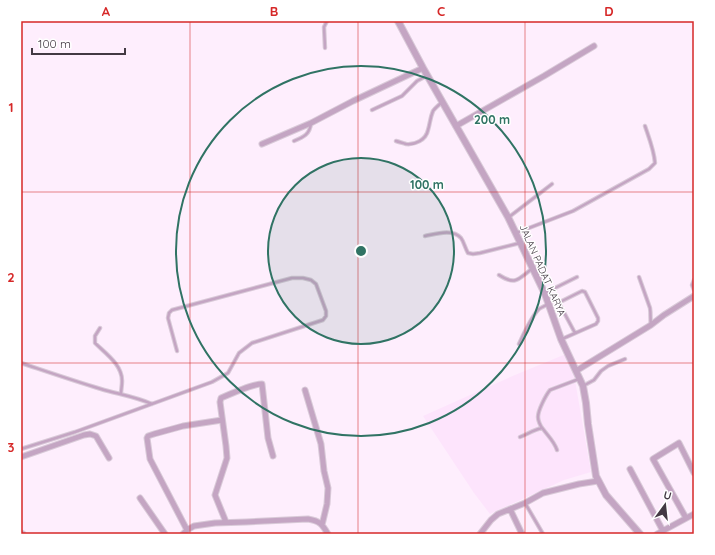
<svg xmlns="http://www.w3.org/2000/svg" width="715" height="555" font-family="Quicksand,sans-serif">
  <rect width="100%" height="100%" fill="#feeefd"/>
  <path fill="#fde4fc" d="M566 354 573 369 591 472 564 480 490 514 474 493 423 416 515 375Z"/>
  <g fill="none" stroke-linecap="round" stroke-linejoin="round">
    <g stroke="#d9cad8" stroke-width="4.5">
      <path id="service" d="M325 48 324 27 327 21
        M372 110 402 96 417 81 428 75
        M294 141C304 137 310 134 311 123
        M396 141C399 142 403 143 406 144 415 145 426 140 428 130 430 124 430 118 433 111 435 108 439 105 442 102
        M509 217 552 184
        M516 233 573 211 649 169 655 163C654 150 649 138 645 126
        M425 236C435 234 453 228 461 238 464 242 465 248 468 253L473 254 480 253 520 243
        M499 275C516 286 518 279 533 268
        M639 277 650 308C651 314 650 319 651 325
        M694 280 692 285 694 290
        M545 293 577 277
        M100 328 95 336V343C105 353 123 365 122 382 122 386 121 390 121 394
        M562 339 596 324 598 321V318L585 292 582 291 560 302V305L575 333
        M519 344C524 333 531 317 539 309 542 307 545 306 548 304
        M21 363C48 372 74 381 101 389 118 394 136 397 152 404
        M583 386 594 380 601 371 608 366 625 359
        M520 437C528 434 533 430 542 428
        M21 449 75 432 212 382 228 373 239 353 252 343 323 320 326 316V311L316 284 311 280 303 278H292L172 310 169 313 168 318 177 351
        M557 450C554 441 548 436 543 429 540 426 538 420 538 417 538 410 546 395 550 390L579 379
        M525 503 543 534"/>
    </g>
    <g stroke="#d9cad8" stroke-width="7">
      <path id="minor" d="M456 126 544 76 594 46
        M262 144 311 123 353 101 423 68
        M576 371 651 325 664 315 694 296
        M305 390 321 444 324 471 328 488 327 504 322 525
        M21 457 84 435 90 434 96 436 109 458
        M630 469 663 531
        M140 498 165 534
        M510 509 522 534
        M686 518 653 459 679 443 694 473
        M226 522 215 495 227 458 226 446 220 402 221 398C230 394 253 384 262 384L268 438 273 456
        M187 530 150 459 147 438 148 436 154 434 183 426 222 420
        M21 533 23 534
        M183 534 187 530 194 526 215 523 246 522 308 519C320 521 322 524 328 534
        M480 534 491 520 498 514 525 503 543 493 579 484 598 481
        M657 534 694 514"/>
    </g>
    <g stroke="#d9cad8" stroke-width="8">
      <path id="tertiary" d="M398 21 423 68 508 217 545 294 561 339 583 386 586 403 588 424 596 476 606 495 640 534"/>
    </g>
    <use href="#service" stroke="#c4a5c3" stroke-width="2.5"/>
    <use href="#minor" stroke="#c4a5c3" stroke-width="5"/>
    <use href="#tertiary" stroke="#c4a5c3" stroke-width="6"/>
  </g>
  <path fill="none" stroke="#d62828" stroke-width="1" stroke-opacity="0.55" d="M190 21V534M358 21V534M525 21V534M21 192H694M21 363H694"/>
  <circle cx="361" cy="251" r="93" fill="#307364" fill-opacity=".12"/>
  <g fill="none" stroke="#307364" stroke-width="2">
    <circle cx="361" cy="251" r="93"/>
    <circle cx="361" cy="251" r="185"/>
  </g>
  <g text-anchor="middle" stroke-width="3" stroke-linejoin="round" paint-order="stroke">
    <g font-size="10" fill="#433943" stroke="#fff">
      <text transform="translate(543 270) rotate(66)" y="4">JALAN PADAT KARYA</text>
    </g>
  </g>
  <circle cx="361" cy="251" r="6" fill="#307364" stroke="#fff" stroke-width="2"/>
  <g font-size="12" text-anchor="middle" font-weight="bold" fill="#307364" stroke="#fff" stroke-width="3" stroke-linejoin="round" paint-order="stroke">
    <text x="492" y="124">200 m</text>
    <text x="427" y="189">100 m</text>
  </g>
  <rect width="715" height="555" fill="none" stroke="#ffffff" stroke-width="44"/>
  <g transform="translate(665 505) rotate(15)" stroke="#ffffff" stroke-width="3" paint-order="stroke">
  <path d="M0-3L7 15L0 10L-7 15Z" fill="#433943"/>
  <text y="-6" font-size="11" font-weight="bold" text-anchor="middle" fill="#433943">U</text>
  </g>
  <path d="M32 48v6h93v-6" fill="none" stroke="#433943" stroke-width="2"/>
  <text x="38" y="48" font-size="12" fill="#433943" stroke="#ffffff" stroke-width="3" paint-order="stroke">100 m</text>
  <rect x="22" y="22" width="671" height="511" fill="none" stroke="#d62828" stroke-width="1.5"/>
  <g font-size="13" text-anchor="middle" font-weight="bold" fill="#d62828">
    <text x="106" y="16">A</text>
    <text x="274" y="16">B</text>
    <text x="441" y="16">C</text>
    <text x="609" y="16">D</text>
    <text x="11" y="112">1</text>
    <text x="11" y="282">2</text>
    <text x="11" y="452">3</text>
  </g>
</svg>
